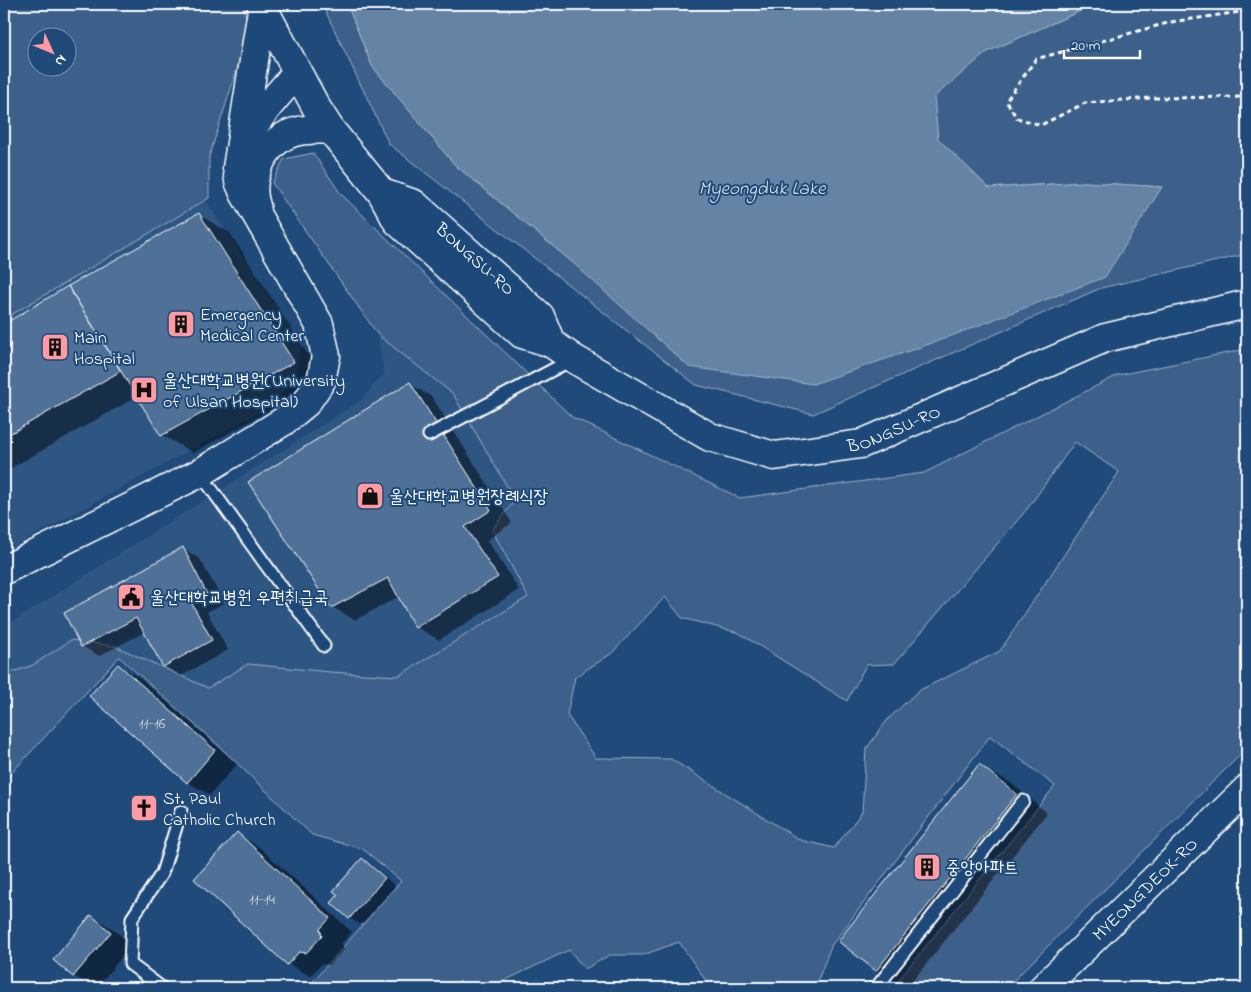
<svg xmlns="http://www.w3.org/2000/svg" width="1251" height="992" font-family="'Indie Flower','Poor Story',sans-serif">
  <rect width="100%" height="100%" fill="#1f4a7a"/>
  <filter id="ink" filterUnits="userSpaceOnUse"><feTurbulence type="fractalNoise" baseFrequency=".02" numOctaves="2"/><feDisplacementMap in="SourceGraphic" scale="10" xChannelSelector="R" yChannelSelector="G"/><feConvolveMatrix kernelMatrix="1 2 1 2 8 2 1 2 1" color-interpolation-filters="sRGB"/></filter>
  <g filter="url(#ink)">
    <path fill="#2e5683" d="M206 201 301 344 297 375 273 405 4 552V316Z
      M378 335 453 394 515 500 492 530 528 597 398 676 330 672 248 664 208 688 115 646 72 640 33 665 4 675V627L360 401 384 374Z"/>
    <path fill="#3c618b" stroke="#9eb0c5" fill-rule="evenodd" d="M4 4H242L250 29 209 157V198L4 319ZM38 38H68V68H38Z
      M322 4H347L372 66 455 165 572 262 1162 187 1085 182 989 188 938 139 933 97 987 52 1096 4H1247V254L1101 288 813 414 696 385 389 144Z
      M313 153 341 194 572 417 740 498 924 473 1118 375 1247 349V748L1006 988H892L1055 786 990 736 831 946 815 988H711L679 942 643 955H610L585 969 569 950 489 988H307L401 881 363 849 312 835 220 747 119 657 4 781V675L33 665 71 640 115 646 208 688 248 664 330 672 398 676 528 597 492 530 515 500 453 394 378 335 272 183 284 159ZM1075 442 1119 472 1000 651 918 691 888 719 866 749 862 812 834 848 800 840 671 759 596 758 567 715 575 677 611 654 665 597 682 618 739 633 847 701 866 665 894 664 1028 508Z"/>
    <path fill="#6583a4" stroke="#a3b5c8" d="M347 4H1096L987 52 934 97 938 139 989 188 1085 182 1162 187 1105 277 938 341 813 384 689 367 572 262 455 165 372 66Z"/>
    <path fill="#0007" d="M199 215 230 233 324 380 193 453 162 435 138 396 4 472V325Z
      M410 384 432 397 512 523 487 540 519 590 439 640 416 627 400 596 355 620 332 607Z
      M183 549 200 559 224 603 207 612 228 650 181 676 164 666 145 632 99 656 82 646Z
      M118 665 140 678 237 764 210 795 187 782Z
      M980 766 1011 783 1047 813 907 988 876 970Z
      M237 834 259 847 352 932 342 943 344 949 329 965 322 964 310 976 288 964Z
      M362 860 373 866 395 886 361 925 349 918Z
      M91 916 113 929 132 945 96 988 74 976Z"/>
    <path fill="#507197" stroke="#fff" d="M199 213 294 362 161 436 68 286Z
      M68 286 121 371 4 437V324Z
      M410 382 491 510 465 527 498 577 415 628 388 578 331 608 248 482Z
      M183 547 207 594 191 602 212 640 163 667 136 618 81 647 64 613Z
      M118 664 215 750 187 783 89 696Z
      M979 764 1017 794 876 971 838 941Z
      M237 832 330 918 320 929 322 936 306 953 299 952 287 965 194 879Z
      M362 858 385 878 349 919 331 903 338 895 333 891Z
      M91 915 111 932 73 977 53 960Z"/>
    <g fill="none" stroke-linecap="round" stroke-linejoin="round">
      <g stroke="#fff" stroke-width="15">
        <path id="service" d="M429 435 573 359
          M200 473 324 646
          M162 988 130 964 132 918 162 873 181 811
          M876 988 1023 801"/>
      </g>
      <g stroke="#fff" stroke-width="31">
        <g id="tertiary">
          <path d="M246 139C260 114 278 94 297 73"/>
          <path d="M256 206C246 176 267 137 299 131 309 129 320 130 330 129"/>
          <path d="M4 570 200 473 284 421 306 403 321 381 326 356 319 324 244 193 239 181 237 168 262 10"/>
          <path id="s1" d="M1043 988 1247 789"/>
        </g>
      </g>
      <g stroke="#fff" stroke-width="31">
        <g id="secondary">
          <path id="s2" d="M261 4 316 107 330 129 382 193 397 221 522 334 551 343 574 359 710 437 774 456 861 444 1105 338 1247 304"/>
          <path id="s3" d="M382 193 414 204 540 316 551 343"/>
        </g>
      </g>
      <path stroke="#fff" stroke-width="3" stroke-dasharray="5 4" stroke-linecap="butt" d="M1247 11 1171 22 1036 59 1006 101 1017 118 1041 125 1085 103 1151 98 1247 97
        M1243 280 1244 245 1247 244"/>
      <use href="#service" stroke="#1f4a7a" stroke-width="11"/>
      <use href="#tertiary" stroke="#1f4a7a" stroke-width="28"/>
      <use href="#secondary" stroke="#1f4a7a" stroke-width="28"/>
    </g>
  </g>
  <defs>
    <g id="building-square" transform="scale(1.4375)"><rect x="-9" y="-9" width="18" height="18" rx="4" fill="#ff9aa2" stroke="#1f4a7a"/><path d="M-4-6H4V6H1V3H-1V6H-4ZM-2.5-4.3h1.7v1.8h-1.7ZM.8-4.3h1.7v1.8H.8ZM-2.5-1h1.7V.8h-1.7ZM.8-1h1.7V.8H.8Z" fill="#111"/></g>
    <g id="hospital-square" transform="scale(1.4375)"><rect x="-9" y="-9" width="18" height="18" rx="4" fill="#ff9aa2" stroke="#1f4a7a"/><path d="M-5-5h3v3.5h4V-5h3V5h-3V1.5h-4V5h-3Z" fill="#111"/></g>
    <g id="shop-square" transform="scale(1.4375)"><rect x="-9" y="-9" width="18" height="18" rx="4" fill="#ff9aa2" stroke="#1f4a7a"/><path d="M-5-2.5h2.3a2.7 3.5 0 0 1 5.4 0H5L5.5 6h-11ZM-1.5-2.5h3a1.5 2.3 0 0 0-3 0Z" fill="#111"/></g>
    <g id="civic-square" transform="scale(1.4375)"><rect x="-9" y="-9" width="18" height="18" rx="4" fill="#ff9aa2" stroke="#1f4a7a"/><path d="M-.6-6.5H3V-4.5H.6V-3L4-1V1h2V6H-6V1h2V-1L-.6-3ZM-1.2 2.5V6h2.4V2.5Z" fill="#111"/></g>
    <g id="church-square" transform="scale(1.4375)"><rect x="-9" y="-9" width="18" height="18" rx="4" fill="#ff9aa2" stroke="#1f4a7a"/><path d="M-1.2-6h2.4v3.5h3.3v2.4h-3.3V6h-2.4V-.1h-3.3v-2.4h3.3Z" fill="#111"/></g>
  </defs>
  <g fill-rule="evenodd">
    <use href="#building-square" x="181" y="324"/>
    <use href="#building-square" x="55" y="347"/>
    <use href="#hospital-square" x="144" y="390"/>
    <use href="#shop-square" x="370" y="496"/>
    <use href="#civic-square" x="131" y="597"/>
    <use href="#church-square" x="144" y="808"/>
    <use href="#building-square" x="927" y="867"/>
  </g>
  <g text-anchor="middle" stroke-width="4" stroke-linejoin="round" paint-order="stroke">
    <g font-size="15" fill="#d3dce5">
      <text x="152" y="728">11-16</text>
      <text x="262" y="904">11-14</text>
    </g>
    <g font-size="18" fill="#fff" stroke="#1f4a7a">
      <text dy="6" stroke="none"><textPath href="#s3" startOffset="116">BONGSU-RO</textPath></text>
      <text dy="6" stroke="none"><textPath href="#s2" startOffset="831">BONGSU-RO</textPath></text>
      <text dy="6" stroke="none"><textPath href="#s1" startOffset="142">MYEONGDEOK-RO</textPath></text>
    </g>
    <g font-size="18" fill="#fff" stroke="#1f4a7a" text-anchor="start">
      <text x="200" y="320">Emergency<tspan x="200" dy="21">Medical Center</tspan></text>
      <text x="74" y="343">Main<tspan x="74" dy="21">Hospital</tspan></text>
      <text x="163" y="386">울산대학교병원(University<tspan x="163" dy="21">of Ulsan Hospital)</tspan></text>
      <text x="389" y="502">울산대학교병원장례식장</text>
      <text x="150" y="603">울산대학교병원 우편취급국</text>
      <text x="163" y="804">St. Paul<tspan x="163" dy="21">Catholic Church</tspan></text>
      <text x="946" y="873">중앙아파트</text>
    </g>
    <g font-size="19" font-style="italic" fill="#d8e0e8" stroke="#1f4a7a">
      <text x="762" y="194">Myeongduk Lake</text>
    </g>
  </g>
  <rect width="1251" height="992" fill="none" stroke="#1f4a7a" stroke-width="20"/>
  <rect x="10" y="10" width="1231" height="972" fill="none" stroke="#fff" stroke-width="2" filter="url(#ink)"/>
  <g transform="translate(52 52) rotate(134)"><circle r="24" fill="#1f4a7a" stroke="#7992af"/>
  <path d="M0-4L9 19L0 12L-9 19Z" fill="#ff9aa2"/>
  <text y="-8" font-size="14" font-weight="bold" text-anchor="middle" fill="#ffffff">N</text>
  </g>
  <path d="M1064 50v8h76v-8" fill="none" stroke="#ffffff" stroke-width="2.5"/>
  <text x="1071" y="50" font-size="15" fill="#ffffff" stroke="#1f4a7a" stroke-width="4" paint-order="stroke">20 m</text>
</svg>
